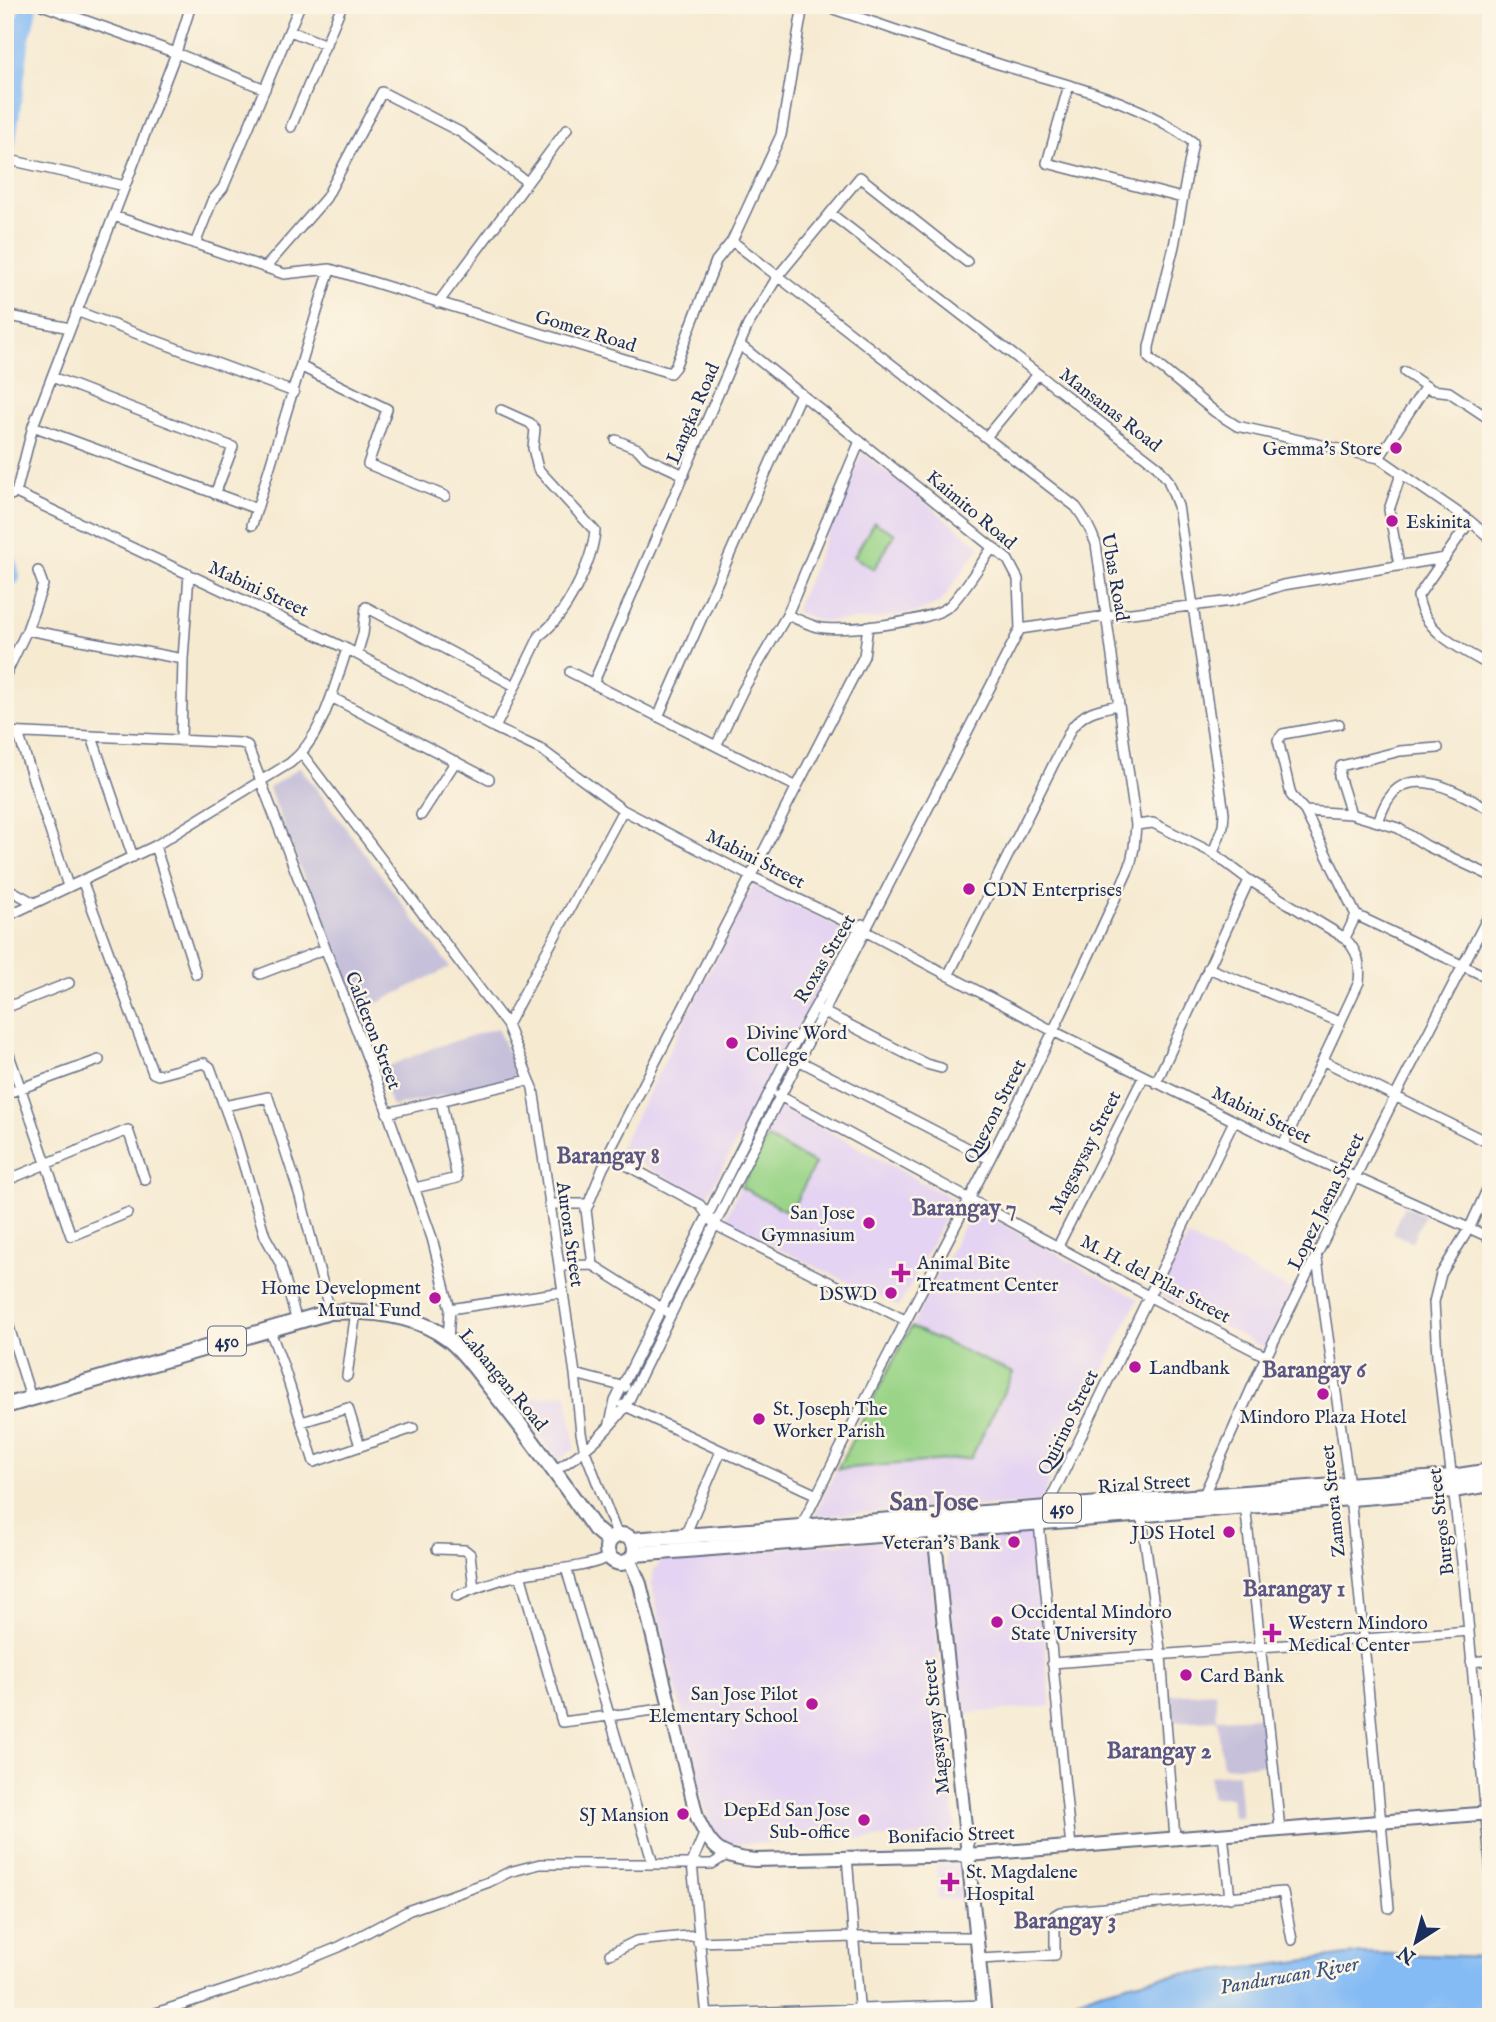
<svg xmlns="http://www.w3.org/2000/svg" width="1496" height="2022" font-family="'IM FELL English',serif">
  <rect width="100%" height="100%" fill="#fcf5e5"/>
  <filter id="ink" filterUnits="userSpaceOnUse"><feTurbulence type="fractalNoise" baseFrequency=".0143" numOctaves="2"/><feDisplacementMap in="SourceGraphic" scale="14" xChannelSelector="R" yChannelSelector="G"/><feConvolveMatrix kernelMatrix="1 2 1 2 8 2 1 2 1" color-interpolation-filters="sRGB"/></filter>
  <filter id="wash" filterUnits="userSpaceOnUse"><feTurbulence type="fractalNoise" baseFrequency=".00686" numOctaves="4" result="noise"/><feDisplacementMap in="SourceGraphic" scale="28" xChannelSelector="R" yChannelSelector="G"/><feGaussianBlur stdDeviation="1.57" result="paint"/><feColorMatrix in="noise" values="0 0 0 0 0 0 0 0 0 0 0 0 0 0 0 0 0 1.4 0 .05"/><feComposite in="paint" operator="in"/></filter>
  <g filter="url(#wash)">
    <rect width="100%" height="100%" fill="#f6ead1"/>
    <path fill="#e4d3f2" d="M862 453 980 546 942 601 920 612 867 620 819 621 795 611Z
      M754 884 849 933 706 1198 618 1152Z
      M779 1104 954 1200 899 1307 724 1222Z
      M973 1208 1138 1299 1039 1503 814 1516 837 1469 971 1458 1013 1373 911 1327Z
      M1188 1237 1293 1291 1264 1348 1159 1293Z
      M567 1394 575 1448 558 1461 513 1400Z
      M1033 1531 1051 1706 961 1714 944 1538Z
      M927 1536 956 1835 737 1844 722 1840 709 1825 651 1584 654 1570 665 1558Z
      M962 1864 964 1899 938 1900 936 1865Z"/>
    <path fill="#c6c0da" d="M300 767 450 967 356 1014 269 788Z
      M497 1028 511 1059 515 1078 392 1107 379 1070 435 1047Z
      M1404 1206 1424 1215 1412 1242 1392 1233Z
      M1215 1692 1217 1719 1262 1717 1266 1764 1223 1767 1217 1720 1172 1722 1168 1695Z
      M1238 1773 1242 1817H1233L1231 1797 1211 1798 1209 1776Z"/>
    <path fill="#9ad488" stroke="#5a8273" stroke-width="2" d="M874 522 895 534 874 569 854 557Z
      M767 1138 815 1164 790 1213 741 1187Z
      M911 1327 1013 1373 971 1458 837 1469Z"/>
    <path fill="#85bbf4" stroke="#5075a9" stroke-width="2" d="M1362 1953 1491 1957V2013L1443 2010 1386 2017H1033L1100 1991 1143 1980 1180 1974 1255 1967Z"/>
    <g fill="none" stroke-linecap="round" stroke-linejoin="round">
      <path stroke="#85bbf4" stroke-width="18" d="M5 155 21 38 29 5
        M5 552 11 577"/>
    </g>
  </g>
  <g filter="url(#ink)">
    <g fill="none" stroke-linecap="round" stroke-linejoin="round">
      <g stroke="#687086" stroke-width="12">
        <path id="street" d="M42 5 176 53 265 89
          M821 5C883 25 943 47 1005 66 1072 87 1136 99 1193 142L1174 246 1149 347V358L1215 412 1237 426 1379 458 1470 521 1491 539
          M290 31 326 45
          M1069 85 1047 163 1182 198
          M291 127 342 5
          M5 159 125 186
          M830 213 1157 466 1168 480 1178 506 1224 813 1223 826 1213 853
          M114 216 284 274 330 269 670 373 675 367 716 261 732 241 781 135 803 5
          M732 241 1076 507C1085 519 1091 530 1096 544L1136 825 1134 848 1130 866C1095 943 1059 1021 1021 1097 949 1242 870 1385 799 1531
          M195 244 212 201 223 188 300 5
          M265 268 326 198 382 92 460 132 527 182
          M438 303 567 129
          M76 311 294 392
          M5 315 70 328
          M302 367 387 409 368 464 445 496
          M1405 372 1432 390 1449 392 1491 420
          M52 377 233 447 215 494
          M33 426 257 509
          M986 437 1038 374
          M616 440 638 449 645 457 684 475
          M1379 458 1426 386
          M16 493 347 649 495 728 542 750 623 810 750 876 863 930 1053 1031 1283 1145 1491 1238
          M16 493 33 426 176 53 191 5
          M5 497 16 493
          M1470 521 1418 596C1422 632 1463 650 1491 666
          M252 525 330 269
          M1399 565 1389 510 1401 474
          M787 615C797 619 807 624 817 627 841 633 928 622 948 607 959 599 983 560 993 547
          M868 626 864 656 610 1150 617 1160 700 1205 715 1225 905 1320
          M1020 629 1106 616 1232 601 1283 585 1445 558
          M27 630 183 659
          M357 654 363 634 366 607 515 686
          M570 672 795 786
          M5 676 27 630 43 585 38 571
          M593 684 748 325 778 276 860 177 967 262
          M331 697 489 779
          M658 717 801 393
          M1339 724 1283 734 1278 740 1291 795 1305 811 1356 915
          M495 728 540 635C566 616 592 563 595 531L538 469 533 448 535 429 530 423 501 410
          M5 732 240 743 247 745 379 1088 432 1238 450 1309 448 1339
          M18 733 68 886
          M92 737 133 857
          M181 741 183 659 189 574
          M716 746 743 690 787 615 860 441
          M302 754 507 1025 533 1088 575 1374 581 1433 585 1451 617 1534
          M1305 811 1351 814 1398 828 1427 846 1491 876
          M1351 814 1339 776 1341 766 1400 751 1438 748
          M421 815 456 761
          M1378 822C1381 814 1384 804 1390 797 1413 763 1465 796 1491 810
          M1136 825 1153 823 1213 853 1249 880 1345 938C1358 952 1361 963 1359 982L1283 1145
          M155 846 196 974
          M82 880 153 1073 158 1075 204 1063 210 1067 234 1133 265 1236 281 1265 297 1322
          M5 887 34 903
          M1356 915 1491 979
          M5 917 155 846 290 763C323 737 334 687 347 649
          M1345 938 1356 915
          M1208 968 1340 1022
          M260 974 325 949
          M948 976 1071 729C1084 711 1098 709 1118 705
          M5 1008 69 983
          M820 1010 926 1064 941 1068
          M507 1025 623 810
          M5 1043 71 1236 127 1213
          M796 1059 989 1159
          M1324 1061 1491 1144
          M1156 1083 1249 880
          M5 1094 99 1060
          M778 1095 1148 1296 1267 1357
          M224 1106 268 1097 300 1196 330 1312
          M387 1113 529 1080
          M5 1181 128 1130 145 1180
          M1491 1181 1470 1227 1441 1274 1434 1302 1437 1357 1464 1578 1491 1872
          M415 1188 457 1178 441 1101
          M549 1204H589
          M1058 1246 1144 1076
          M1317 1259 1349 1485 1389 1908
          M593 1265 586 1210 603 1168 611 1154
          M559 1266 593 1265 666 1311
          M450 1309 562 1292
          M5 1314 31 1398
          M269 1328 284 1368 314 1462 413 1428
          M575 1374 625 1387
          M347 1376 356 1311
          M623 1405 817 1495
          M302 1422 348 1408 360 1446
          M610 1423 615 1401 788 1055 862 924
          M554 1471C585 1452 604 1435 626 1406L729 1196 1020 629 1018 579 1008 560 740 345
          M1202 1499 1262 1365 1395 1097 1491 911
          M1245 1504 1280 1829
          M1141 1512 1161 1656 1175 1838
          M684 1538 721 1451
          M437 1549 465 1550 470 1554 474 1589
          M566 1568 653 1864
          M520 1574 562 1722 670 1708
          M457 1596C477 1587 498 1580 519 1575 549 1568 581 1570 609 1557
          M1471 1662 1491 1660
          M1052 1663 1469 1631
          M704 1834 692 1863 707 2017
          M1223 1834 1230 1898
          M1071 1847 1039 1523 1234 1121
          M847 1856 860 2017
          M698 1942 853 1937H977
          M610 1954 636 1941 698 1935
          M979 1959 1055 1955V1915L1060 1912 1283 1892 1292 1940
          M707 2014 983 2005
          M144 2017 259 1979 307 1960 339 1947 410 1910 489 1882 509 1872 540 1864H712L725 1856"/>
      </g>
      <g stroke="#687086" stroke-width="16">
        <path id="secondary" d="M937 1523 934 1531 985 2017
          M630 1561 640 1584 697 1817C711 1849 720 1857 755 1860L968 1855 1491 1813"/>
      </g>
      <g stroke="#687086" stroke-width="18">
        <path id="primary" d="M5 1406 330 1312C370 1310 415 1314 448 1339 465 1352 477 1371 490 1387 527 1433 562 1481 595 1529L609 1541
          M607 1549a14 14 0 1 1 28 0a14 14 0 1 1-28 0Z
          M632 1540 1452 1477 1491 1471
          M635 1554 1453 1490 1491 1484"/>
      </g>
      <use href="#street" stroke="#fff" stroke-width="9"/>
      <use href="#secondary" stroke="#fff" stroke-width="12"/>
      <use href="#primary" stroke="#fff" stroke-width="14"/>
    </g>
  </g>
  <g fill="#b5179e" stroke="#fcf5e5" stroke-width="2.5">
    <circle cx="1396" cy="448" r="7"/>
    <circle cx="1392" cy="521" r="7"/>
    <circle cx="969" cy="889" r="7"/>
    <circle cx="732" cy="1043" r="7"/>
    <circle cx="869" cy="1223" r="7"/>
    <path d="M897.5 1262.5h7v7h7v7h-7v7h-7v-7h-7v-7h7z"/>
    <circle cx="891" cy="1293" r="7"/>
    <circle cx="435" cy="1298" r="7"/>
    <circle cx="1135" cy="1367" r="7"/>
    <circle cx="1323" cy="1394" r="7"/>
    <circle cx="759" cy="1419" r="7"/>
    <circle cx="1229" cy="1532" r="7"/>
    <circle cx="1014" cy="1542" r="7"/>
    <circle cx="997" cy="1622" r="7"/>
    <path d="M1268.5 1622.5h7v7h7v7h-7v7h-7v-7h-7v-7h7z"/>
    <circle cx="1186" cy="1675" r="7"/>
    <circle cx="812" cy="1704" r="7"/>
    <circle cx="683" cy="1814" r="7"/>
    <circle cx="864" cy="1820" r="7"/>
    <path d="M946.5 1871.5h7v7h7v7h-7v7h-7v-7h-7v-7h7z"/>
  </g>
  <g text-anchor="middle" stroke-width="5" stroke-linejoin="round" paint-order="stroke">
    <g fill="#fcf5e5" stroke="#5e6a86" stroke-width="2">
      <rect x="208" y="1326.5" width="38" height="29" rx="5"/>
      <rect x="1043" y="1493.5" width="38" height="29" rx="5"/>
    </g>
    <g font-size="18" font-weight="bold" fill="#1b2f5e">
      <text x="227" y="1347">450</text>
      <text x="1062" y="1514">450</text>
    </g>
    <g font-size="19" fill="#1b2f5e" stroke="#fcf5e5">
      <text transform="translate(586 330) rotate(17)" y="7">Gomez Road</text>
      <text transform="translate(1111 409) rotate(38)" y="7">Mansanas Road</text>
      <text transform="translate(692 413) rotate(-67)" y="7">Langka Road</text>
      <text transform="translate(972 509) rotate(40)" y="7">Kaimito Road</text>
      <text transform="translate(1116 577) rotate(80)" y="7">Ubas Road</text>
      <text transform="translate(259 588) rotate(25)" y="7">Mabini Street</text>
      <text transform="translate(756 858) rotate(27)" y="7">Mabini Street</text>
      <text transform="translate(824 958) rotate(-59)" y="7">Roxas Street</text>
      <text transform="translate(374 1030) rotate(69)" y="7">Calderon Street</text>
      <text transform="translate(994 1111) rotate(-63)" y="7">Quezon Street</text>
      <text transform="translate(1262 1114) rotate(26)" y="7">Mabini Street</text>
      <text transform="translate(1084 1152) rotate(-63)" y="7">Magsaysay Street</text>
      <text transform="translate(1325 1201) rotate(-64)" y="7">Lopez Jaena Street</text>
      <text transform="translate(571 1234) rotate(82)" y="7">Aurora Street</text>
      <text transform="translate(1156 1278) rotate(28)" y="7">M. H. del Pilar Street</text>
      <text transform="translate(504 1379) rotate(50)" y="7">Labangan Road</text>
      <text transform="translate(1067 1422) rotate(-64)" y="7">Quirino Street</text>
      <text transform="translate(1144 1483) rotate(-4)" y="7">Rizal Street</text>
      <text transform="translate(1332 1501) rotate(-96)" y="7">Zamora Street</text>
      <text transform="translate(1440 1522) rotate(-97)" y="7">Burgos Street</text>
      <text transform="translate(935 1727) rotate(-96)" y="7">Magsaysay Street</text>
      <text transform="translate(951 1834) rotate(-2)" y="7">Bonifacio Street</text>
    </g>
    <g font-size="19" fill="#1b2f5e" stroke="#fcf5e5" text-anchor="start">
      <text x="1382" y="455" text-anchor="end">Gemma's Store</text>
      <text x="1406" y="528">Eskinita</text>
      <text x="983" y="896">CDN Enterprises</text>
      <text x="746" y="1039">Divine Word<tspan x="746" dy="22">College</tspan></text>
      <text x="855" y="1219" text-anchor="end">San Jose<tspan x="855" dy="22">Gymnasium</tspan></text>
      <text x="917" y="1269">Animal Bite<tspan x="917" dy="22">Treatment Center</tspan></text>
      <text x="421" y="1294" text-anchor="end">Home Development<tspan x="421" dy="22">Mutual Fund</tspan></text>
      <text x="877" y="1300" text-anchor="end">DSWD</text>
      <text x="1149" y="1374">Landbank</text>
      <text x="773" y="1415">St. Joseph The<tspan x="773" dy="22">Worker Parish</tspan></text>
      <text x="1323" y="1423" text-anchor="middle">Mindoro Plaza Hotel</text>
      <text x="1215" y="1539" text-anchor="end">JDS Hotel</text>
      <text x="1000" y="1549" text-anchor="end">Veteran's Bank</text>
      <text x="1011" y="1618">Occidental Mindoro<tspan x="1011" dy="22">State University</tspan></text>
      <text x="1288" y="1629">Western Mindoro<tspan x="1288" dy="22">Medical Center</tspan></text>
      <text x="1200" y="1682">Card Bank</text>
      <text x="798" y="1700" text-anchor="end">San Jose Pilot<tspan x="798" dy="22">Elementary School</tspan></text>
      <text x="850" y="1816" text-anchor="end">DepEd San Jose<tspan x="850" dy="22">Sub-office</tspan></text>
      <text x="669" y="1821" text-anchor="end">SJ Mansion</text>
      <text x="966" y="1878">St. Magdalene<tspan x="966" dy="22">Hospital</tspan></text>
    </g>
    <g font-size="21" font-style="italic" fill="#365284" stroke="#fcf5e5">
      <text transform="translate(1289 1975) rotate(-10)" y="7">Pandurucan River</text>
    </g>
    <g font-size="23" font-weight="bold" fill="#5b5785" stroke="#fcf5e5">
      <text x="608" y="1163">Barangay 8</text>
      <text x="964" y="1215">Barangay 7</text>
      <text x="1314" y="1377">Barangay 6</text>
      <text x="1294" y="1596">Barangay 1</text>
      <text x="1159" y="1758">Barangay 2</text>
      <text x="1065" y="1928">Barangay 3</text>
    </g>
    <g font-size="26" font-weight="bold" fill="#5b5785" stroke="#fcf5e5">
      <text x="934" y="1510">San Jose</text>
    </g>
  </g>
  <rect width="1496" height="2022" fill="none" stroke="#fcf5e5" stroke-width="28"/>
  <g transform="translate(1416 1942) rotate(216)" stroke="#fcf5e5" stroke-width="5" paint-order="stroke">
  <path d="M0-5L12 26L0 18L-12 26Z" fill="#1b2f5e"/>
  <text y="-10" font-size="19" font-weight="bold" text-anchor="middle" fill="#1b2f5e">N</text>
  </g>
</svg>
